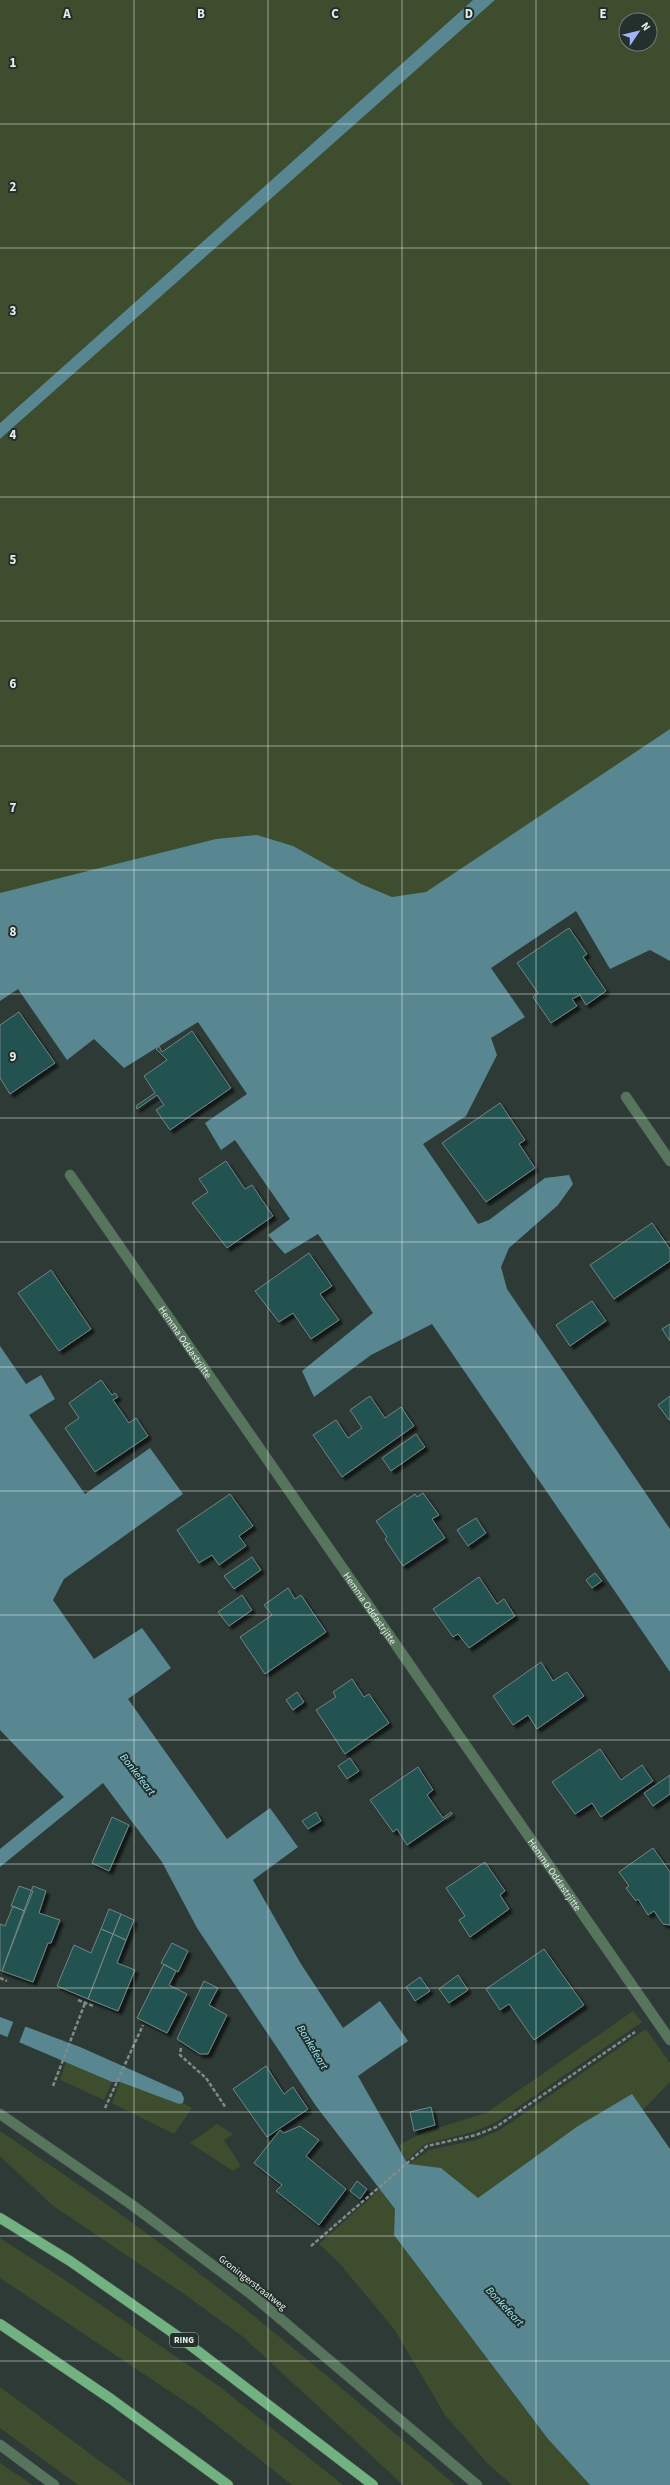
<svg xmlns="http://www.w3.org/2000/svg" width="670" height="2485" font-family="'Source Sans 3',sans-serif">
  <defs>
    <filter id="shadow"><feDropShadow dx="3.5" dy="3.5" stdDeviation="1" flood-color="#0009"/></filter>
  </defs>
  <rect width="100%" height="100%" fill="#2e3a36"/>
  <path fill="#3d4d2e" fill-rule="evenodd" d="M0 0H473L0 423Z
    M495 0H670V765L501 892 0 927V439ZM626 20H650V44H626Z
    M633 2011 642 2022 495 2123 473 2132 425 2144 406 2161 399 2145 424 2132 486 2113Z
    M646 2029 670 2063V2082L643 2110 650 2120 497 2230 409 2164 429 2150 476 2140 500 2130Z
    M66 2062 112 2082 104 2100 60 2080Z
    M120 2082 179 2104 183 2103 192 2108 174 2134 112 2103Z
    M217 2124 233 2134 224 2140 241 2166 233 2171 190 2143Z
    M0 2131C42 2160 85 2188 127 2219 241 2302 349 2393 455 2485H403L242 2336 181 2292 52 2205 0 2156Z
    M380 2189 396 2209 394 2235 548 2439 590 2485H512L487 2463 445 2415 394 2329 340 2264 319 2244Z
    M0 2238 59 2276 220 2387 343 2485H292L199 2411 0 2278Z
    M0 2387 123 2478 133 2485H78L0 2428Z
    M0 2463 33 2485H0Z"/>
  <path fill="#588791" d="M473 0H495L0 439V423Z
    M670 729V961L650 950 610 969 576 911 491 968 525 1017 491 1038 497 1055 466 1116 423 1144 478 1224 489 1220 545 1178 569 1175 573 1184 558 1205 509 1248 501 1267 507 1289 670 1529V1672L432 1324 371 1355 314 1397 302 1371 373 1313 318 1234 285 1254 268 1235 290 1219 235 1140 221 1150 205 1123 247 1094 198 1022 124 1068 94 1039 67 1060 18 989 0 1001V893L216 839 257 835 293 846 361 884 392 897 426 892Z
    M0 1346 26 1384 41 1375 55 1399 29 1415 85 1494 150 1448 183 1494 64 1579 53 1600 94 1659 142 1628 171 1668 128 1699 227 1839 270 1808 298 1847 253 1880 301 1964 343 2028 380 2001 408 2041 358 2076 406 2161 409 2164 441 2168 478 2198 578 2126 632 2094 670 2149V2485H590L548 2439 394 2235 395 2209 316 2106 197 1928 162 1862 103 1783 0 1867V1849L64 1797 0 1730Z
    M0 2017 80 2047 181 2092 184 2098 183 2103 179 2104 120 2082H112L0 2034Z"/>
  <path fill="#2e3a36" d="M14 2020 26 2025 19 2043 7 2038Z"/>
  <path fill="#215251" stroke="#748483" filter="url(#shadow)" d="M569 928 587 954 583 957 606 991 586 1005 580 995 572 999 577 1006 551 1023 533 997 538 993 517 963Z
    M19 1012 55 1063 10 1094 0 1078V1025Z
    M192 1031 231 1088 170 1130 156 1110 164 1105 157 1095 137 1109 136 1106 155 1093 144 1076 167 1060 156 1049 159 1046 162 1052Z
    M500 1103 525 1140 519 1144 535 1168 486 1202 442 1143Z
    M226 1161 245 1189 252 1185 273 1216 227 1248 192 1203 208 1192 199 1179Z
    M652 1223 670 1249V1261L614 1299 590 1265Z
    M309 1253 332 1286 320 1294 339 1320 311 1339 293 1313 279 1322 255 1291Z
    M51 1270 91 1329 59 1351 18 1293Z
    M592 1301 606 1321 570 1346 556 1325Z
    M670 1324V1341L662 1329Z
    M101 1380 112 1395 115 1393 118 1397 113 1400 129 1423 136 1418 148 1436 95 1472 65 1428 79 1418 69 1403Z
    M370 1396 385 1418 401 1407 414 1426 342 1477 313 1435 336 1420 348 1438 362 1428 350 1410Z
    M670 1396V1420H669L658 1405Z
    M416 1434 425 1447 391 1471 382 1458Z
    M423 1493 439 1515 432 1519 445 1538 403 1566 385 1539 387 1537 376 1521 415 1494 417 1497Z
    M230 1494 253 1526 239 1536 246 1546 219 1565 212 1555 199 1563 177 1530Z
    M476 1518 486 1533 468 1546 457 1530Z
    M252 1557 261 1570 234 1589 224 1576Z
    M595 1573 602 1581 592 1588 586 1580Z
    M479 1577 497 1604 504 1599 515 1616 469 1648 458 1634 453 1637 433 1609Z
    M288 1588 295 1599 301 1595 326 1632 265 1674 240 1637 272 1615 264 1605Z
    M242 1595 252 1610 229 1626 218 1612Z
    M541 1662 553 1681 567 1672 584 1696 537 1729 528 1715 513 1725 493 1696Z
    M352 1679 364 1697 369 1694 389 1723 345 1754 316 1710 336 1697 333 1692Z
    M297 1692 304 1702 293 1710 286 1700Z
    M600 1749 621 1780 642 1765 653 1781 601 1817 592 1803 575 1814 552 1782Z
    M350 1758 359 1771 347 1779 338 1766Z
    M418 1767 433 1790 427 1795 443 1818 451 1812 452 1814 407 1845 397 1829 393 1832 370 1800Z
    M670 1775V1794L653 1806 644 1793Z
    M316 1812 321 1821 308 1829 302 1821Z
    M112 1817 129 1825 109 1871 92 1863Z
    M653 1848 670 1872V1925L663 1924 654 1911 648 1915 638 1899 636 1901 626 1888 629 1886 619 1872Z
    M485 1862 505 1891 500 1895 509 1909 470 1937 459 1920 465 1916 446 1888Z
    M19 1886 33 1891 25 1911 11 1906Z
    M33 1886 46 1891 39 1913 60 1920 51 1943H48L33 1982 2 1971Z
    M13 1906 25 1911 2 1971 0 1970V1924L5 1926Z
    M109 1909 121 1914 113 1934 101 1929Z
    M121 1914 134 1920 126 1940 113 1934Z
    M101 1929 113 1934 88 1999 57 1986 74 1945 91 1953Z
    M113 1934 126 1940 117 1963 135 1970 118 2011 88 1999Z
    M172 1943 188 1951 178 1972 161 1963Z
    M544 1949 584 2005 534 2040 509 2004 500 2010 486 1989Z
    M164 1964 176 1971 169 1985 187 1994 167 2033 137 2018Z
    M458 1975 468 1990 449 2003 439 1989Z
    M420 1977 430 1991 415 2001 406 1987Z
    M204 1981 218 1988 209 2005 227 2015 208 2054H200L177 2039Z
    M266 2066 284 2094 293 2087 308 2109 267 2137 233 2089Z
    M431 2107 435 2125 414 2131 410 2112Z
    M300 2126 319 2140 306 2156 346 2189 319 2225 276 2191 282 2185 254 2163 280 2130 284 2133Z
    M357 2181 367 2189 360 2199 350 2191Z"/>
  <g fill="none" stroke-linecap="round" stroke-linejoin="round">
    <g stroke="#4b5753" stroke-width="11">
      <g id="minor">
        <path d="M626 1097 670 1161"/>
        <path id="s1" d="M70 1175 670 2040"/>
        <path d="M0 2445 54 2485"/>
      </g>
    </g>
    <g stroke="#4b5753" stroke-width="11">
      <path id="tertiary" d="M0 2114 132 2205 251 2294 477 2485"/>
    </g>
    <g stroke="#4b5753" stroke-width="11">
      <path id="primary" d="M0 2218 70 2261 186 2342 373 2485
        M0 2324 111 2399 228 2485"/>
    </g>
    <path stroke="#818b88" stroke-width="2.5" stroke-dasharray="4 2" stroke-linecap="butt" d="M0 1978 7 1981
      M78 2000 93 2006
      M181 2048 180 2055 206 2078 226 2108
      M53 2086 85 2003
      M105 2108 143 2025
      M311 2246 427 2146 476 2135 496 2127 635 2032"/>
    <use href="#minor" stroke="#57755d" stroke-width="10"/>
    <use href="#tertiary" stroke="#57755d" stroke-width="10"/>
    <use href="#primary" stroke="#72b281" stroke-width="10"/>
  </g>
  <path fill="none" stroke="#e6eeeb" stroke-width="1" stroke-opacity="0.55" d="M134 0V2485M268 0V2485M402 0V2485M536 0V2485M0 124H670M0 248H670M0 373H670M0 497H670M0 621H670M0 746H670M0 870H670M0 994H670M0 1118H670M0 1242H670M0 1367H670M0 1491H670M0 1615H670M0 1740H670M0 1864H670M0 1988H670M0 2112H670M0 2236H670M0 2361H670"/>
  <g text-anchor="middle" stroke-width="4" stroke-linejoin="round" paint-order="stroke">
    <rect fill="#24302c" stroke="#acb5b2" stroke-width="1" x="170" y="2333" width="28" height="14" rx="3"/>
    <g font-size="9" font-weight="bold" fill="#e6eeeb">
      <text x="184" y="2343">RING</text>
    </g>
    <g font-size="10" fill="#e6eeeb" stroke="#24302c">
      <text dy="4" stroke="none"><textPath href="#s1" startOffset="203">Hemma Oddastrjitte</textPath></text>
      <text dy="4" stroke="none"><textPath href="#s1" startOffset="527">Hemma Oddastrjitte</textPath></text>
      <text dy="4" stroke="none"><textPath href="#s1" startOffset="851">Hemma Oddastrjitte</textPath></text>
      <text transform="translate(253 2282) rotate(38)" y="4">Groningerstraatweg</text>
    </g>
    <g font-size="11" font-style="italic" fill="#9aecfd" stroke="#24302c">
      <text transform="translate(138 1774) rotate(52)" y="4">Bonkefeart</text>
      <text transform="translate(313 2047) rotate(59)" y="4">Bonkefeart</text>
      <text transform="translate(505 2306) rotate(47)" y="4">Bonkefeart</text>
    </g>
  </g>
  <g font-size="13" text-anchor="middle" font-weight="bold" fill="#e6eeeb" stroke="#24302c" stroke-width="4" stroke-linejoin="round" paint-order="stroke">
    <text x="67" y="18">A</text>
    <text x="201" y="18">B</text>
    <text x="335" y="18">C</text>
    <text x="469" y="18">D</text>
    <text x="603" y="18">E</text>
    <text x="13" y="67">1</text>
    <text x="13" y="191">2</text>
    <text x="13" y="315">3</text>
    <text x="13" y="439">4</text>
    <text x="13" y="564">5</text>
    <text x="13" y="688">6</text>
    <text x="13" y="812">7</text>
    <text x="13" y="936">8</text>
    <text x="13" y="1061">9</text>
  </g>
  <g transform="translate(638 32) rotate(55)"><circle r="19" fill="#24302c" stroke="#727c78"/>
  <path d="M0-3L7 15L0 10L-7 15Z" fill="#a3b2fd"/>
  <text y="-6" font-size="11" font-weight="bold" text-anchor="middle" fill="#e6eeeb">N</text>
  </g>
</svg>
